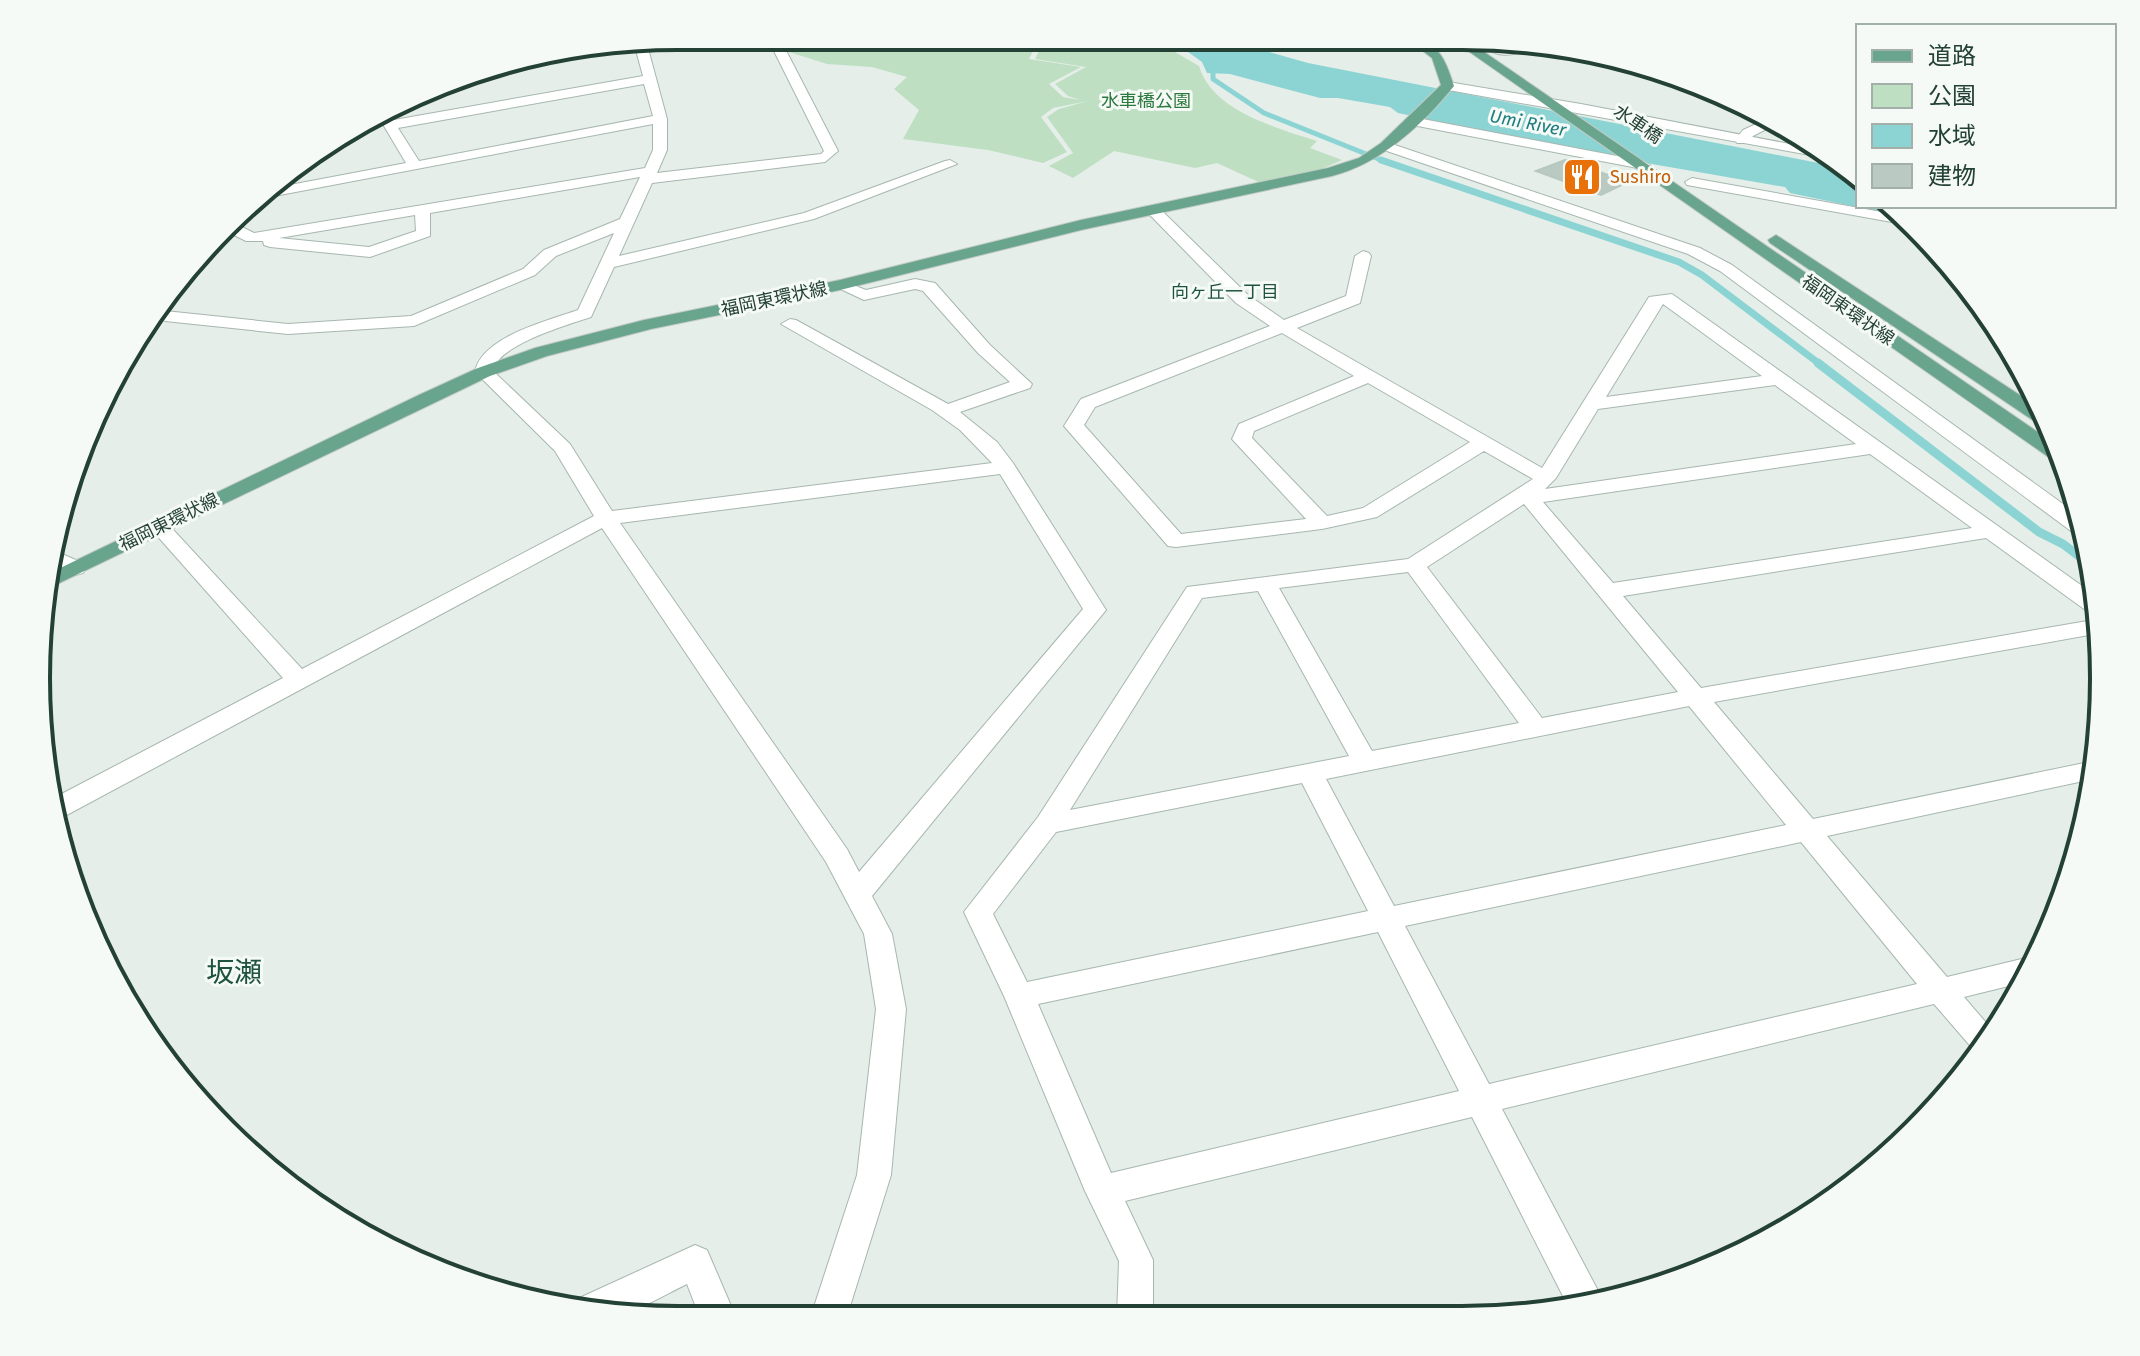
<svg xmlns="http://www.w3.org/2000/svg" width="2140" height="1356" font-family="'Fira Sans','Noto Sans JP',sans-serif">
  <rect width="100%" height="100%" fill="#e5eee9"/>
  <path fill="#bedfc2" d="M783 37 1053 38 1039 39 1029 59 1081 67 1049 84 1063 97 1080 100 1068 96 1055 84 1086 67 1035 59 1044 41 1164 39 1168 48 1199 66C1212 111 1277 128 1317 141L1310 148 1342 160 1319 170 1263 184 1217 163 1195 168 1114 151 1073 178 1049 166 1073 153 1047 117 1059 109 1088 101 1053 108 1041 117 1067 152 1043 163 988 150 903 139 919 110 894 89 907 77 872 67 827 64 789 52Z"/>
  <path fill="#8cd4d4" d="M1170 39 1243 40 1262 50 1308 63 1854 170 1858 173V206H1893L1904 217 1790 193 1785 187 1600 155 1431 120 1398 113 1390 107 1338 98H1320L1230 74 1207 73 1202 62Z"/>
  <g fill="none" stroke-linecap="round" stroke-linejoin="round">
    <path stroke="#8cd4d4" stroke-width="5" d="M1213 63V79L1264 113 1386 162"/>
    <path stroke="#8cd4d4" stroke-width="7" d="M1381 160 1679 262 1702 275 1821 365"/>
    <path stroke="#8cd4d4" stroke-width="9" d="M1818 363 2039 532 2063 544 2092 566"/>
  </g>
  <path fill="#bac9c1" stroke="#b7c8be" stroke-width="2" d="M1565 160 1628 182 1601 195 1536 171Z"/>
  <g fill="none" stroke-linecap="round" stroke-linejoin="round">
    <g stroke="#a7b7af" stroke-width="2">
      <path id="minor" d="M767 37H779L838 151 825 162 652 183 619 256 804 213 945 161 950 160 957 164 814 219 614 267 591 317C567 325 497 345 493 371L570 444 612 511 992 463 960 430 932 410 781 324 790 319 796 320 948 404 1010 382 978 353 923 291 915 289 864 300 832 285 840 280 866 290 915 279 935 283 990 345 1032 384 1030 388 960 412 997 442 1013 463 1106 610 872 896 892 934 906 1009 891 1175 847 1316H811L857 1175 876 1009 864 934 826 862 602 528 63 817 55 820 52 799 283 678 152 530 148 526 152 522H166L302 669 594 516 555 451 475 372C481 337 547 321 578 310L614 233 556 256 535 275 414 326 288 334 165 321 156 316 165 311 288 324 411 316 523 269 544 250 620 219 640 177 430 213V236L370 257 270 247 264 245 263 241H246L228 232 236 224 254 233 645 168 653 150V124L264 198 274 188 406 163 378 116 388 111 394 120 643 76 634 43 646 41 667 119V150L657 173 821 154 824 151ZM644 84 653 116 419 161 398 128ZM415 215 416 231 369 247 279 238ZM1000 474 1083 609 859 872 847 849 620 523Z
        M1528 41H1544C1531 51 1505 60 1491 51Z
        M1412 117 1643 161 1650 165 1643 169 1407 124V118Z
        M1767 119 1776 124 1753 136 1747 143H1737L1735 140 1743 130Z
        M1386 142 1700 248 1732 265 2081 517 2085 535 2075 534 1720 271 1688 254 1381 149V143Z
        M1692 178 1904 216 1914 226 1687 185 1685 182Z
        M1154 206 1159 208 1248 295 1284 320 1346 296 1355 256 1363 251 1369 253 1371 256 1360 303 1297 328 1542 468 1649 297 1672 294 2099 598V616L2091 614 1986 538 1623 596 1701 688 2099 619 2100 633 1714 702 1813 819 2094 761 2093 779 1827 836 1947 977 2034 956 2039 958 2025 982 1964 997 1994 1032 1979 1056 1934 1004 1502 1109 1604 1302 1569 1308 1472 1117 1125 1201 1153 1260V1317H1117L1119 1261 1085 1191 1004 996 964 912 1038 817 1187 587 1408 559 1533 479 1484 451 1377 517 1322 529 1176 547 1168 546 1064 426 1081 399 1270 326 1236 303 1149 214 1146 211ZM1663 304 1762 376 1606 397ZM1282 333 1354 376 1239 424 1232 439 1306 519 1181 534 1084 425 1095 407ZM1368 383 1470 442 1363 508 1327 516 1252 438 1254 431ZM1775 385 1856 444 1545 489 1556 478 1598 409ZM1870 454 1972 528 1613 583 1543 502ZM1524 504 1678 692 1542 718 1427 567ZM1408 572 1519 723 1372 751 1279 588ZM1258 591 1349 756 1070 810 1202 598ZM1689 706 1786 825 1394 906 1326 779ZM1302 783 1368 911 1027 982 993 914 1056 832ZM1801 842 1917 984 1489 1084 1405 926ZM1378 932 1459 1091 1111 1173 1038 1004Z
        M57 552 83 563 86 568 83 573 75 575 55 566Z
        M695 1245 707 1250 735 1315H699L687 1284C640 1307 625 1323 572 1308L575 1300Z"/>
    </g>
    <g stroke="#a7b7af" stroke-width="2">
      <path id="tertiary" d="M1448 82 1581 104 1821 150 1838 160 1443 89V83Z"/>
    </g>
    <g stroke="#c1cac6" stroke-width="2">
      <path id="primary" d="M1410 41C1439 39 1446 62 1454 86 1422 125 1382 163 1332 176L1081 230 840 290 651 329 547 356 490 376 51 587 54 571 419 395 478 368 535 348 644 320 840 280 1081 220 1328 168 1359 158 1381 143 1441 85 1432 58Z
        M1454 41H1468L2058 446 2067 464 2057 463Z
        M1776 235 2041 409 2049 426 2040 425 1770 243 1768 240Z"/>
    </g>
    <use href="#minor" fill="#fff" fill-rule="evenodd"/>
    <use href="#tertiary" fill="#fff" fill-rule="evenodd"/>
    <use href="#primary" fill="#69a48c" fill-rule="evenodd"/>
  </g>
  <defs>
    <g id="restaurant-square" transform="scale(2)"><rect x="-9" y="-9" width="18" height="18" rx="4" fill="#e8710a" stroke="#f6faf7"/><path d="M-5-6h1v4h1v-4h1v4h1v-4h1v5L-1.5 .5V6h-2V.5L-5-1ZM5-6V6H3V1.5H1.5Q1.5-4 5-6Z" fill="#fff"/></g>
  </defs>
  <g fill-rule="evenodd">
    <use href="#restaurant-square" x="1582" y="177"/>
  </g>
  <g text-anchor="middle" stroke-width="6" stroke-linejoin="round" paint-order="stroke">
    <g font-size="18" fill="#2c793e" stroke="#f6faf7">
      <text x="1146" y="107">水車橋公園</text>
    </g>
    <g font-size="18" font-style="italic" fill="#1b7d7f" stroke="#f6faf7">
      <text transform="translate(1528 123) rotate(11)" y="6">Umi River</text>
    </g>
    <g font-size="18" fill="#234134" stroke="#f6faf7">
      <text transform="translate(1638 124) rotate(34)" y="6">水車橋</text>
      <text transform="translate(774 299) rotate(-12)" y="6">福岡東環状線</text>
      <text transform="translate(1848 310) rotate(35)" y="6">福岡東環状線</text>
      <text transform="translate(169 522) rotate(-26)" y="6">福岡東環状線</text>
    </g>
    <g font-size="18" fill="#c56008" stroke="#f6faf7" text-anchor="start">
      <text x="1610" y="183">Sushiro</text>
    </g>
    <g font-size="18" fill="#1e543f" stroke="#f6faf7">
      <text x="1225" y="298">向ヶ丘一丁目</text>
    </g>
    <g font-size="28" fill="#1e543f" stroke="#f6faf7">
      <text x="234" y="982">坂瀬</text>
    </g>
  </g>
  <path d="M0 0H2140V1356H0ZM678 50H1462A628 628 0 0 1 2090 678V678A628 628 0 0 1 1462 1306H678A628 628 0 0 1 50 678V678A628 628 0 0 1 678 50Z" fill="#f6faf7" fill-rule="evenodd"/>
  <path fill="none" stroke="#234134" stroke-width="4" d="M678 50H1462A628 628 0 0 1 2090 678V678A628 628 0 0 1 1462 1306H678A628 628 0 0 1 50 678V678A628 628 0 0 1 678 50Z"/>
  <rect x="1856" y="24" width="260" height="184" fill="#f6faf7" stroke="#a2b0a9" stroke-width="2"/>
  <rect x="1872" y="50" width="40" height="12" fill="#69a48c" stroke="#a2b0a9" stroke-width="2"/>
  <text x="1928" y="64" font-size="24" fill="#234134">道路</text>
  <rect x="1872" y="84" width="40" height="24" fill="#bedfc2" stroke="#a2b0a9" stroke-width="2"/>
  <text x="1928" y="104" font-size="24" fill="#234134">公園</text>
  <rect x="1872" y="124" width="40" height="24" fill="#8cd4d4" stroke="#a2b0a9" stroke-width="2"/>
  <text x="1928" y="144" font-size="24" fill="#234134">水域</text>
  <rect x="1872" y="164" width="40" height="24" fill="#bac9c1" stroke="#a2b0a9" stroke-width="2"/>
  <text x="1928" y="184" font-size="24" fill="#234134">建物</text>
</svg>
